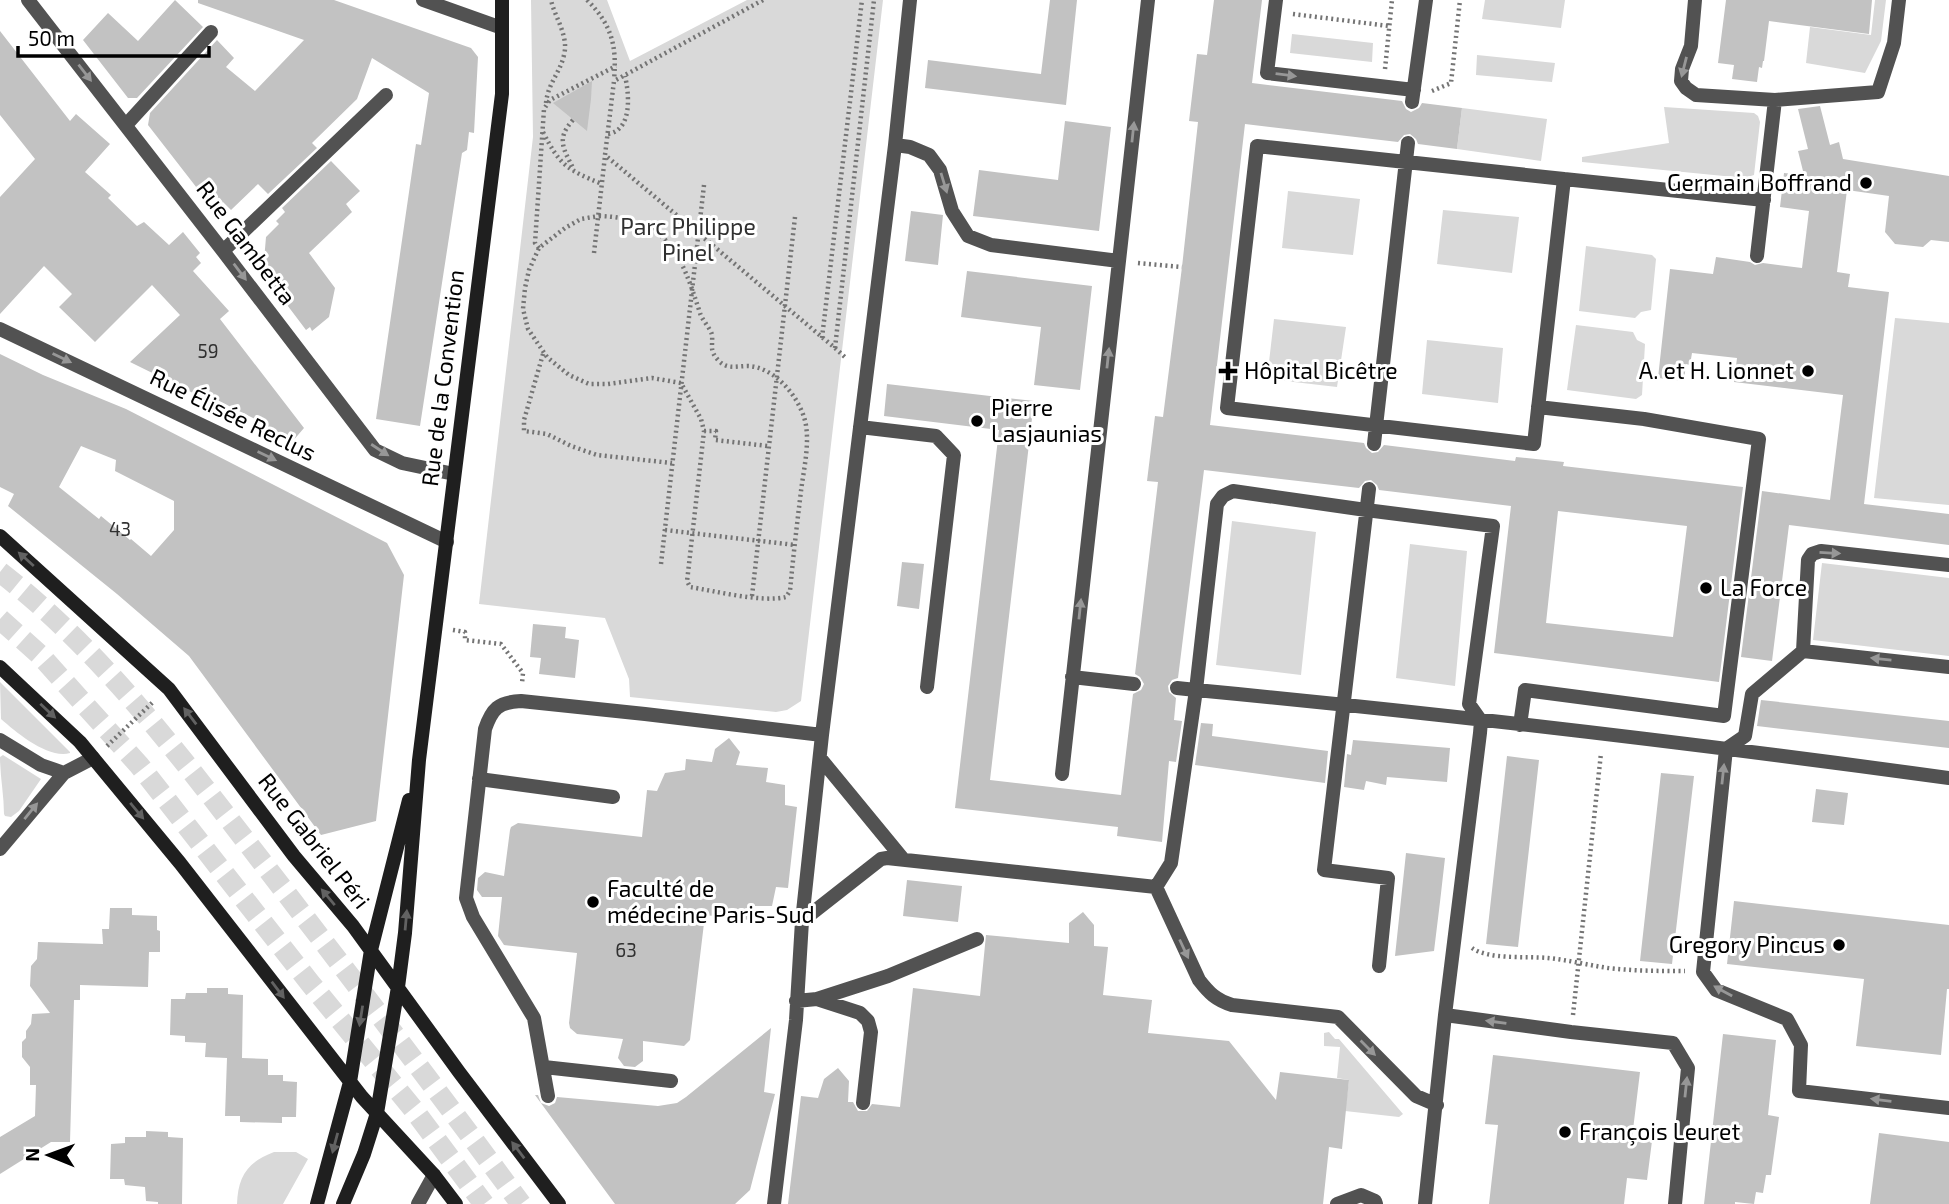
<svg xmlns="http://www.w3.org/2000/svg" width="1949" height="1204" font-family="'Exo 2',sans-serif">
  <rect width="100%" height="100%" fill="#fff"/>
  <path fill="#d9d9d9" d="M531 0H607L630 61 747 0H883L801 701 787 710 776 712 630 697 629 679 605 618 479 604 533 137Z
    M1485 0H1565L1561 28 1482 19Z
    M1875 0H1886L1881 41 1865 73 1806 63 1810 27 1871 35Z
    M1292 34 1373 43 1372 62 1290 53Z
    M1477 55 1555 63 1552 82 1476 75Z
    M1664 107 1754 113 1758 116 1760 122 1754 175 1744 178 1582 162V157L1669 143Z
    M1462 108 1547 119 1541 161 1457 149Z
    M1288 191 1360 199 1353 255 1282 248Z
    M1443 210 1519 217 1512 273 1437 264Z
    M1586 246 1652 255 1656 259 1651 310 1641 312 1635 318 1579 311Z
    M1895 318 1949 323V505L1874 498Z
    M1274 319 1346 327 1337 387 1267 379Z
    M1576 325 1633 332 1637 340 1645 344 1642 395 1636 399 1567 390Z
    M1427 340 1503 348 1498 403 1422 394Z
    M1232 521 1316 532 1301 675 1216 665Z
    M1410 544 1467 551 1455 686 1396 678Z
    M1822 563 1949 578V656L1813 640Z
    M0 682 70 752V753C48 759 17 733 1 719Z
    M3 755 41 779 19 811 11 817 5 816 4 814C4 795 0 776 0 757Z
    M1329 1032 1335 1039H1339L1403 1114 1399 1117 1345 1111 1349 1080 1337 1078 1340 1047 1324 1046V1033Z
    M274 1152H296L308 1159 283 1204H237C238 1177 247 1162 274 1152Z"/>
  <path fill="#c2c2c2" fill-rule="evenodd" d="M175 0 203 27 137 98H128L83 40 108 13 138 41Z
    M198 0H334L471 48 478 57 474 133 469 132 467 150 462 153 420 426 376 419 416 144 421 145 429 93 372 58 357 99 312 143 317 148 268 194 258 184 231 210 223 202 214 210 148 125 150 113 217 40 234 58 226 67 255 91 304 40 198 3Z
    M1050 0H1077L1066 105 925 88 928 60 1041 74Z
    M1214 0H1262L1252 83 1402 101 1406 109 1411 112 1419 108 1422 103 1462 108 1457 149 1418 144 1416 139 1410 134 1404 135 1398 142 1245 124 1210 425 1364 443 1366 448 1372 453 1378 452 1384 445 1515 461 1516 457 1564 462 1563 466 1743 487 1719 682 1494 653 1511 506 1379 490 1377 485 1371 480 1365 481 1359 488 1204 470 1178 678 1172 680 1168 686 1169 692 1176 698 1174 720 1182 721 1176 762 1169 761 1162 842 1117 836 1118 827 955 808 999 430 884 416 887 384 1034 401 990 780 1121 795 1133 694 1141 690 1144 684 1140 677 1135 674 1158 482 1147 481 1155 416 1163 417 1182 267 1198 122 1189 121 1197 54 1207 55ZM1558 511 1687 526 1673 637 1546 623Z
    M1726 0H1872L1869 34 1769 21 1764 61H1763L1762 68 1759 67 1757 82 1732 79 1734 65 1718 63Z
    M0 31 70 121 76 114 110 144 85 172 111 195 108 198 137 226 144 222 169 245 183 232 200 253 196 257 201 263 193 271 229 311 220 319 304 428 292 442 253 423 255 419 201 392 197 395 130 362 180 315 152 285 95 342 59 307 72 294 44 266 0 314V197L35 159 0 115Z
    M592 81 591 99 587 131 553 103Z
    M1820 106 1830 145 1839 142 1843 159 1949 176V242L1931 240 1923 247 1895 244 1885 232 1889 196 1847 190 1837 272 1850 274 1848 287 1889 292 1864 504 1949 514V545L1789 525 1772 661 1741 657 1762 491 1830 500 1843 395 1734 382 1737 358 1692 353 1690 365 1686 364 1684 381 1658 378 1670 269 1713 274 1716 257 1750 262 1755 265 1763 263 1802 268 1809 211 1780 207 1784 173 1804 175 1798 151 1808 149 1798 109Z
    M1065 121 1111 127 1099 231 973 216 979 170 1058 180Z
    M331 161 360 191 346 204 352 212 309 253 335 288 329 317 312 331 310 327 306 330 263 273 266 237 279 224 276 221 285 212 282 208Z
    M911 211 943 215 938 265 905 261Z
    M967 271 1092 286 1080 390 1034 385 1041 327 961 317Z
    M0 354 43 375 126 409 387 543 404 575 376 821 321 835 189 656 117 594 8 506 14 494 0 487ZM81 446 116 460 115 471 174 501V530L151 556 131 539 130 540 101 516 99 519 59 487Z
    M902 562 924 564 919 609 897 606Z
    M533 624 566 627 565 638 579 640 575 678 539 674 541 658 530 657Z
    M1761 700 1949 721V748L1757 726Z
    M1201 723 1213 724 1212 736 1328 751 1325 783 1195 765Z
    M729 738 740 752 736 765 768 768 766 782 785 785V805L797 807 788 888 776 887 772 906H752L750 920 705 915 690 1040 684 1046 643 1041V1061L635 1067 624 1066 618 1058 623 1039 577 1034 570 1028 569 1023 577 953 504 945 498 936 502 897H482L477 890 478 878 485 872 504 876 510 830 511 827 518 823 642 837 647 790 657 791 665 773 685 770 686 759 712 762 715 749Z
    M1353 740 1450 748 1447 782 1387 777 1386 785 1366 781 1364 790 1344 787 1347 754 1351 755Z
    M1507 756 1539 760 1518 947 1486 944Z
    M1661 773 1694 776 1672 964 1640 961Z
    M1816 789 1848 793 1844 825 1812 822Z
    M1406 853 1445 858 1440 902 1434 951 1395 956Z
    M907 880 962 886 958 922 903 916Z
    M1734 901 1949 925V989H1947L1941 1055 1856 1046 1864 979 1727 964Z
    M110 908H132V915L157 916V930L160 931V952H149L148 987 80 985V1000H74L70 1142H51L0 1174V1137L35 1116 36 1085H30V1067L22 1057V1042L26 1038V1031L31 1024 32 1014 50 1013 30 986 31 966 37 959 38 942 103 944 102 929H109Z
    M1083 912 1094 925V946L1108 947 1103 995 1152 1000 1148 1033 1229 1041 1276 1100 1280 1072 1349 1080 1342 1149 1329 1147 1323 1204H788L801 1096 818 1098 824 1079 838 1068 849 1081 848 1102H853L858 1111H867L872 1104 900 1107 913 988 980 996 986 935 1069 943V923Z
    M207 988H228V994L243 995 242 1058 268 1059V1075H283V1081L297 1082 296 1117H282V1123L240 1122V1116H225L227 1058 205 1057 206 1043 185 1042V1036L170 1035 171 999H185L186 993H207Z
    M771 1028 764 1092 775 1094 750 1190 735 1204H615L535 1095H538L541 1103 549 1106 555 1103 557 1097 658 1106 677 1103 686 1097Z
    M1723 1034 1776 1040 1768 1115 1779 1117 1771 1175H1766L1763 1193 1756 1192 1754 1204 1735 1202V1204H1704Z
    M1493 1055 1640 1072 1632 1138 1652 1141 1647 1180 1627 1178 1624 1204H1489L1498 1125 1485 1124Z
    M146 1131 168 1132V1137L183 1138 182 1204H158V1202L146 1201 145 1187 125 1185 124 1179H110L111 1144 125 1143V1137H146Z
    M1879 1133 1949 1142V1204H1870Z"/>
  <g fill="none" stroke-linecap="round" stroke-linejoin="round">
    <path stroke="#d9d9d9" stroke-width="21" stroke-dasharray="21 10" stroke-linecap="butt" d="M0 572C102 651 180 756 259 858 347 972 435 1087 521 1204
      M0 619 40 655 139 765 310 983 414 1110 484 1204"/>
    <path stroke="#747474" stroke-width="4.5" stroke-dasharray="2 3.5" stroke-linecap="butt" d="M587 0C612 25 617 46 614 80
      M763 0 614 81 605 155 835 348 874 0
      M1293 14 1389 26
      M1385 69 1392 0
      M1432 91 1451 83 1460 0
      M546 103C548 83 560 73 564 55 569 36 555 18 551 0
      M573 120C556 139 563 148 574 170
      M543 132C560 166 568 170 602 184
      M608 134C633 130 629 93 625 76
      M599 216C668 218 681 254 700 313 702 320 711 329 712 335 713 346 709 350 718 360 727 370 736 366 748 366 773 367 796 393 804 417 811 439 804 467 801 491 797 524 793 558 790 591L786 597C763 603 715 591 690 587L687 581 688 573 704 431 701 419 681 383 652 378 608 384H589L569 375 547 357 528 329 523 309 525 288 529 270 539 248 565 228 581 219Z
      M539 248 535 243 544 109 550 100 616 66
      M594 253 605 156
      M1138 263 1182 267
      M822 338 862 0
      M835 348 847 359
      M543 354 524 420V431L547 434 571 446 597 455 672 463
      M704 431H716L715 440 768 446
      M665 530 795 545
      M661 564 704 185
      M752 596 795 217
      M453 630 465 632V640L501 644 523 673 522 683
      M107 746 154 701
      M1472 948C1489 960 1527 956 1548 958 1568 960 1588 965 1608 968 1634 971 1659 971 1685 971
      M1573 1015 1601 753"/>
    <path stroke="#525252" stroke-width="14" d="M1276 0 1267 73 1414 90
      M1695 0 1691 46 1682 69 1681 81 1686 88 1696 95 1775 100 1878 92 1894 43 1899 0
      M1412 102 1426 0
      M895 145 910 147 929 155 940 170 952 211 968 236 991 245 1119 261
      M1257 146 1564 179 1534 444 1227 408Z
      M1564 179 1764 200
      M1757 256 1775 100
      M860 427 936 436 954 455 927 687
      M1374 444 1408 143
      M1369 489 1324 870 1388 878 1379 966
      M1803 651 1808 560 1812 554 1821 551 1949 565
      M1949 667 1803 651 1752 694 1745 736 1726 749 1703 972 1716 990 1787 1019 1801 1045 1799 1091 1949 1108
      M1072 677 1134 684
      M1177 688 1196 690 1217 504 1223 496 1233 491 1366 510 1493 526 1469 704 1481 721 1480 733 1445 1015 1425 1204
      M1520 725 1525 690 1724 716 1759 439 1644 419 1538 407
      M820 758 903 859
      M1062 774 1148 0
      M479 779 613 797
      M1156 887 1199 980C1209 993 1216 1000 1232 1005L1338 1017 1416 1096 1437 1105
      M802 921 881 859 887 858 1156 887 1171 863 1196 690C1448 714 1699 744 1949 778
      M817 999 860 1013 868 1021 871 1032 863 1103
      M796 1001 817 999 888 976 977 939
      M1445 1015 1571 1032 1673 1043 1688 1068 1675 1204
      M544 1067 671 1081
      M548 1096 534 1018 473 917 466 898 485 729C492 709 498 702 521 701L645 714 822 735
      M774 1204 796 1020 802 921 822 735 895 145 910 0
      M1337 1204 1361 1195 1375 1201 1376 1204"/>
    <path stroke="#525252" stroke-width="14" d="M28 0 223 251 375 450 402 463 454 474
      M423 0 502 28
      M126 125 211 32
      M223 251 386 95
      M0 329 447 542
      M0 740 41 765 64 773 93 758
      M0 849 64 773
      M418 1204 434 1175"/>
    <path stroke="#1f1f1f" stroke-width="14" d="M0 536 169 689 294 856 353 926 459 1072 559 1204
      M0 667 80 742 180 863 362 1097 434 1175 456 1204
      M317 1204 350 1082 371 950 409 800
      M343 1204 364 1154 377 1113 398 987 405 933 419 760 502 94V0"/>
  </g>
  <defs><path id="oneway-solid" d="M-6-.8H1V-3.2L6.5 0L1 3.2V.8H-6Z" transform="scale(1.75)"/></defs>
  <g fill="#979797">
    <use href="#oneway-solid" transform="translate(1684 67) rotate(104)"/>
    <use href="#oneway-solid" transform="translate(85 73) rotate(52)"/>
    <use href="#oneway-solid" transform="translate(1286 75) rotate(7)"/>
    <use href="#oneway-solid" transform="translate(1133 132) rotate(-84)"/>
    <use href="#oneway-solid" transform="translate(944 183) rotate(73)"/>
    <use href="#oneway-solid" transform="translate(240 272) rotate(53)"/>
    <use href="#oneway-solid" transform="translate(62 358) rotate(26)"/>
    <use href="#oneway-solid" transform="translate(1108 358) rotate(-84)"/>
    <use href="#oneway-solid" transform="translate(380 450) rotate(33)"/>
    <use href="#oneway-solid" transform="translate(267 456) rotate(26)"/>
    <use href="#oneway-solid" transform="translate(1830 553) rotate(3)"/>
    <use href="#oneway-solid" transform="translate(1080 609) rotate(-84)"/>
    <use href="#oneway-solid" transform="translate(1881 659) rotate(-174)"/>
    <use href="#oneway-solid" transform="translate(1723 774) rotate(-84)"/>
    <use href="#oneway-solid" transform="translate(31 811) rotate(-51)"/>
    <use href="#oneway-solid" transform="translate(1184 949) rotate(65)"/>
    <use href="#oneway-solid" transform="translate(1723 991) rotate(-151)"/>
    <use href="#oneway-solid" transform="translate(1496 1022) rotate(-172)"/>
    <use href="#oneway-solid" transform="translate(1368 1048) rotate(45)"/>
    <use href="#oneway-solid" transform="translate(1686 1087) rotate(-84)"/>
    <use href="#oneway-solid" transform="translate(1881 1100) rotate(-173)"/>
  </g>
  <g fill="#626262">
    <use href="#oneway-solid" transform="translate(26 559) rotate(-138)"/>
    <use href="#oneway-solid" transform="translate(48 711) rotate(43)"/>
    <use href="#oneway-solid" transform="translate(190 716) rotate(-127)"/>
    <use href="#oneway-solid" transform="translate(137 811) rotate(50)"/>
    <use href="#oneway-solid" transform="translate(328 897) rotate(-130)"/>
    <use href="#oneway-solid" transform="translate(406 920) rotate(-85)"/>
    <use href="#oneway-solid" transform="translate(278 990) rotate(53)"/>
    <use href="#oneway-solid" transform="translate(361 1016) rotate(99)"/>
    <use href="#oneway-solid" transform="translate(335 1143) rotate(105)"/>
    <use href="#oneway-solid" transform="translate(518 1150) rotate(-127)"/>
  </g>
  <g fill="#000" stroke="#fff" stroke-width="2.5">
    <circle cx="1866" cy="183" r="7"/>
    <path d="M1224.5 360.5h7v7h7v7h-7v7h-7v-7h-7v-7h7z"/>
    <circle cx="1808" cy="371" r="7"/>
    <circle cx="977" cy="421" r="7"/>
    <circle cx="1706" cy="588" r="7"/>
    <circle cx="593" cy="902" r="7"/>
    <circle cx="1839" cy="945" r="7"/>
    <circle cx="1565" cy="1132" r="7"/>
  </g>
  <g text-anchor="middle" stroke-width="6" stroke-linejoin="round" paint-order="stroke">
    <g font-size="19" fill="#303030">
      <text x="208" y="358">59</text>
      <text x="120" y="536">43</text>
      <text x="626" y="957">63</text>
    </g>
    <g font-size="23" fill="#000" stroke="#fff" text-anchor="start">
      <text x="1852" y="191" text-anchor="end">Germain Boffrand</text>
      <text x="1244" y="379">Hôpital Bicêtre</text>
      <text x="1794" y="379" text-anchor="end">A. et H. Lionnet</text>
      <text x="991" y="416">Pierre<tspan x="991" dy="26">Lasjaunias</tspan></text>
      <text x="1720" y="596">La Force</text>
      <text x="607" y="897">Faculté de<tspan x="607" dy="26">médecine Paris-Sud</tspan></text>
      <text x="1825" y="953" text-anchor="end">Gregory Pincus</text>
      <text x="1579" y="1140">François Leuret</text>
    </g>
    <g font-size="23" fill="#303030" stroke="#fff">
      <text x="688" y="235">Parc Philippe<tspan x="688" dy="26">Pinel</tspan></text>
    </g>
    <g font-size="23" fill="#000" stroke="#fff">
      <text transform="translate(246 243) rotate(53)" y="8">Rue Gambetta</text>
      <text transform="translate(443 378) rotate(-83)" y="8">Rue de la Convention</text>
      <text transform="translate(233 415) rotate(26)" y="8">Rue Élisée Reclus</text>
      <text transform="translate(314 841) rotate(52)" y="8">Rue Gabriel Péri</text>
    </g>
  </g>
  <g transform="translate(49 1155) rotate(271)" stroke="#ffffff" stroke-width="5" paint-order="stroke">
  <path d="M0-5L12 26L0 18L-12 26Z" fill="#000000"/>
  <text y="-10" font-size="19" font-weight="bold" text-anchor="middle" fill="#000000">N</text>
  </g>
  <path d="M18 46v10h191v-10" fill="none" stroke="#000000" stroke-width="3.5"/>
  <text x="28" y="46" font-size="21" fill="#000000" stroke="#ffffff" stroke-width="5" paint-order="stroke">50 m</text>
</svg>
